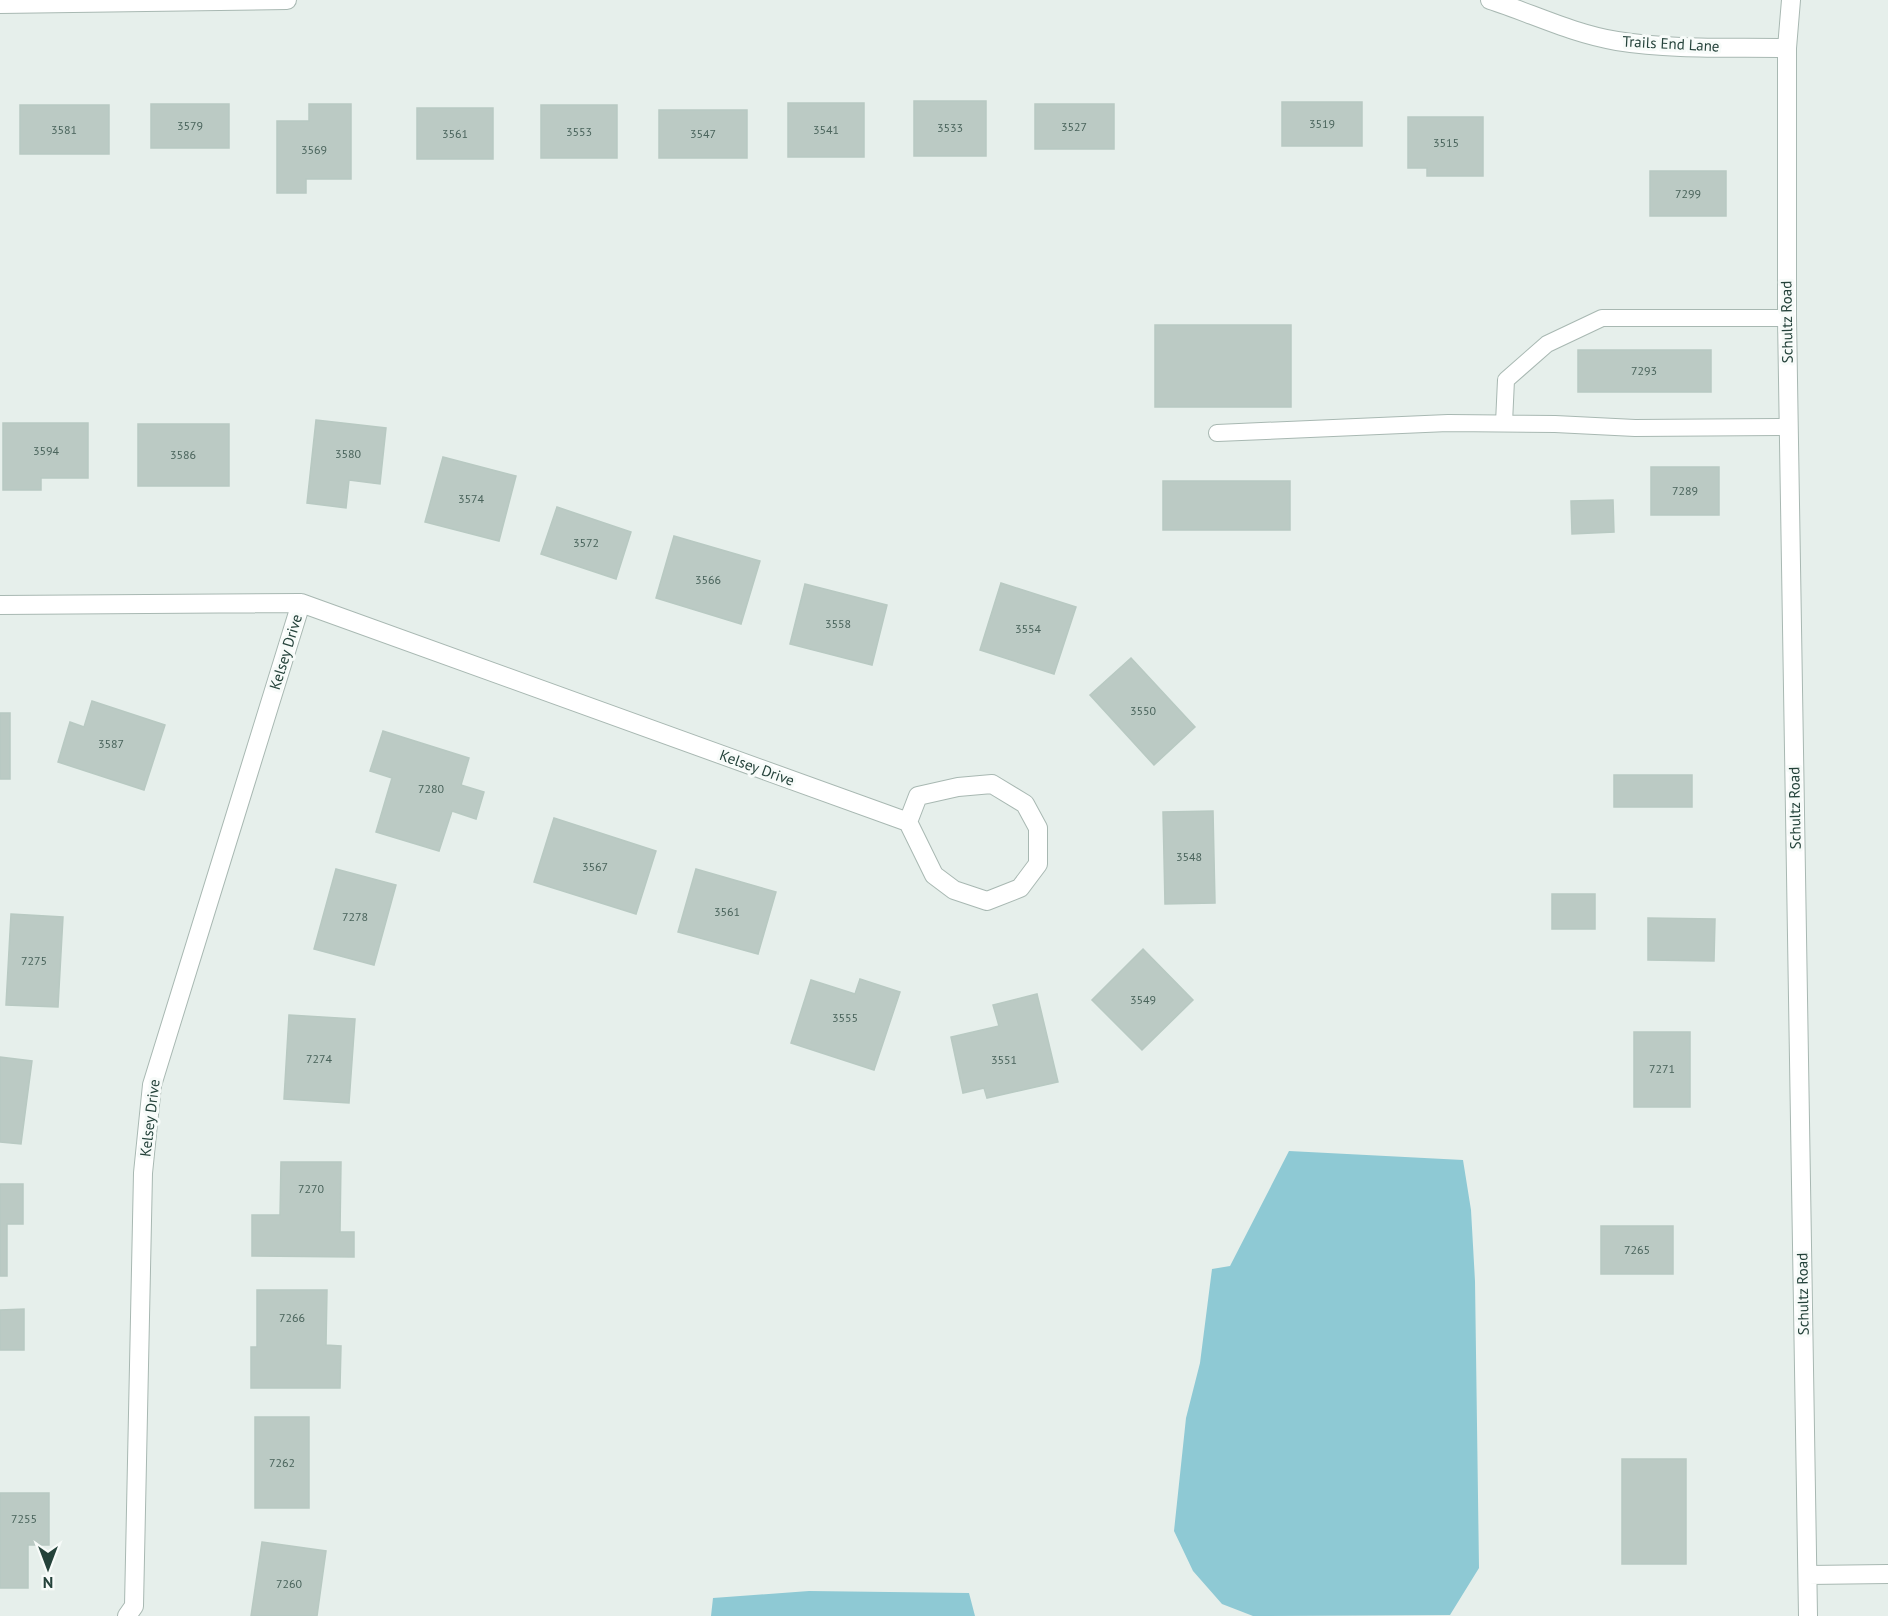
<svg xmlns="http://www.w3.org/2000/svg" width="1888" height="1616" font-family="'PT Sans',sans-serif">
  <rect width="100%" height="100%" fill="#e6efeb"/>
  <path fill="#8ec9d4" d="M1289 1151 1463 1160 1471 1210 1475 1281 1479 1568 1450 1615 1253 1616 1222 1604 1193 1571 1174 1531 1186 1418 1200 1363 1212 1269 1230 1266Z
    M809 1591 969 1593 975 1616H711L713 1598Z"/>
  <path fill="#bbcac4" stroke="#b8c9c2" stroke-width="1.5" d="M914 101H986V156H914Z
    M1282 102H1362V146H1282Z
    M788 103H864V157H788Z
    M151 104H229V148H151Z
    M309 104H351V179H306V193H277V121H309Z
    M1035 104H1114V149H1035Z
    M20 105H109V154H20Z
    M541 105H617V158H541Z
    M417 108H493V159H417Z
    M659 110H747V158H659Z
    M1408 117H1483V176H1427V168H1408Z
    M1650 171H1726V216H1650Z
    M1155 325H1291V407H1155Z
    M1578 350H1711V392H1578Z
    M316 420 386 428 380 484 349 480 346 508 307 503Z
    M3 423H88V478H41V490H3Z
    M138 424H229V486H138Z
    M443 457 516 476 499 541 425 522Z
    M1651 467H1719V515H1651Z
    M1163 481H1290V530H1163Z
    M1613 500 1614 532 1572 534 1571 501Z
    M557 507 631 532 616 579 541 554Z
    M674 536 760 561 741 624 656 598Z
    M1001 583 1076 607 1054 674 980 650Z
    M805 584 887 605 872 665 790 644Z
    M1131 658 1195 727 1154 765 1090 695Z
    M92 701 165 725 144 790 58 762 70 722 84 727Z
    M0 713H10V779H0Z
    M383 731 469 758 461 785 484 792 476 819 452 811 439 851 376 832 392 778 370 771Z
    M1614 775H1692V807H1614Z
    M1213 811 1215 903 1165 904 1163 812Z
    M554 818 656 851 636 914 534 882Z
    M336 869 396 885 374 965 314 949Z
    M696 869 776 892 758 954 678 932Z
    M1552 894H1595V929H1552Z
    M11 914 63 917 58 1007 6 1005Z
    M1648 918 1715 919 1714 961 1648 960Z
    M1143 949 1193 1000 1142 1050 1092 1000Z
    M860 979 900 992 874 1070 791 1043 811 980 855 994Z
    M1037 994 1058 1082 987 1098 984 1088 963 1093 951 1037 999 1026 993 1005Z
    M289 1015 355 1019 349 1103 284 1099Z
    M1634 1032H1690V1107H1634Z
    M0 1057 32 1061 21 1144 0 1142Z
    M281 1162H341L340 1232H354V1257L252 1256V1215H280Z
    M0 1184H23V1224H7V1276H0Z
    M1601 1226H1673V1274H1601Z
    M257 1290H327L326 1345 341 1346 340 1388H251V1347H257Z
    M24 1309V1350H0V1310Z
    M255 1417H309V1508H255Z
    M1622 1459H1686V1564H1622Z
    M0 1493H49V1545H28V1588H0Z
    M262 1542 326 1551 317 1616H251Z"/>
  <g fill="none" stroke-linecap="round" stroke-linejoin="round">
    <g stroke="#a8b8b2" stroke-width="18">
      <path id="service" d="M1504 423 1506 380 1547 344 1602 318H1787
        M1217 433 1448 423 1555 424 1635 428 1789 427"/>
    </g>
    <g stroke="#a8b8b2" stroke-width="20">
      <path id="minor" d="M1490 0C1531 13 1573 34 1617 41 1673 50 1731 47 1787 48
        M1791 0 1787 48V318L1808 1616
        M0 4 287 0
        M0 605 301 603 908 822 934 875 954 890 987 901 1020 888 1038 864V828L1025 804 992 784 958 787 918 796 908 822
        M1808 1575 1888 1574
        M127 1616 134 1606 143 1173 152 1085 301 603"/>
    </g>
    <use href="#service" stroke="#fff" stroke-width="16"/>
    <use href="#minor" stroke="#fff" stroke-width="18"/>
  </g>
  <g text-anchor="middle" stroke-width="6" stroke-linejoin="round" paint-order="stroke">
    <g font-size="12" fill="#4a645c">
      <text x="1322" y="128">3519</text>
      <text x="190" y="130">3579</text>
      <text x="1074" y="131">3527</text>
      <text x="950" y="132">3533</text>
      <text x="64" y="134">3581</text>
      <text x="826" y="134">3541</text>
      <text x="579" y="136">3553</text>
      <text x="455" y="138">3561</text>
      <text x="703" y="138">3547</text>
      <text x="1446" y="147">3515</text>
      <text x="314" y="154">3569</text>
      <text x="1688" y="198">7299</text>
      <text x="1644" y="375">7293</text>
      <text x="46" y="455">3594</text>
      <text x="348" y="458">3580</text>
      <text x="183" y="459">3586</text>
      <text x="1685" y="495">7289</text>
      <text x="471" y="503">3574</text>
      <text x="586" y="547">3572</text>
      <text x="708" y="584">3566</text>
      <text x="838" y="628">3558</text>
      <text x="1028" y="633">3554</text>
      <text x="1143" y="715">3550</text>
      <text x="111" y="748">3587</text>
      <text x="431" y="793">7280</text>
      <text x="1189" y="861">3548</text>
      <text x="595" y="871">3567</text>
      <text x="727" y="916">3561</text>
      <text x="355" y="921">7278</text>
      <text x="34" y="965">7275</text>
      <text x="1143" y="1004">3549</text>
      <text x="845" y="1022">3555</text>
      <text x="319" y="1063">7274</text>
      <text x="1004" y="1064">3551</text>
      <text x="1662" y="1073">7271</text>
      <text x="311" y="1193">7270</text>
      <text x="1637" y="1254">7265</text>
      <text x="292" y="1322">7266</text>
      <text x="282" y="1467">7262</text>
      <text x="24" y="1523">7255</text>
      <text x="289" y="1588">7260</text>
    </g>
    <g font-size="15" fill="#24423a" stroke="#f7fbf9">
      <text transform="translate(1671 44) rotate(3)" y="5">Trails End Lane</text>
      <text transform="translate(1787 322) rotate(-91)" y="5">Schultz Road</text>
      <text transform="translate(286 652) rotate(-73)" y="5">Kelsey Drive</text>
      <text transform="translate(757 768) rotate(20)" y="5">Kelsey Drive</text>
      <text transform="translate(1795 808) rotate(-91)" y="5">Schultz Road</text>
      <text transform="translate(150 1118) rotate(-83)" y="5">Kelsey Drive</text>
      <text transform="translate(1803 1294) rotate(-91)" y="5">Schultz Road</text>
    </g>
  </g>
  <g transform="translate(48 1568) rotate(180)" stroke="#f7fbf9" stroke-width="4.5" paint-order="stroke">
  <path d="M0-4.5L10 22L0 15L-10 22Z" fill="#24423a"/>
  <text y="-9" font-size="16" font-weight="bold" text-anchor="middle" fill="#24423a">N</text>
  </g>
</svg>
